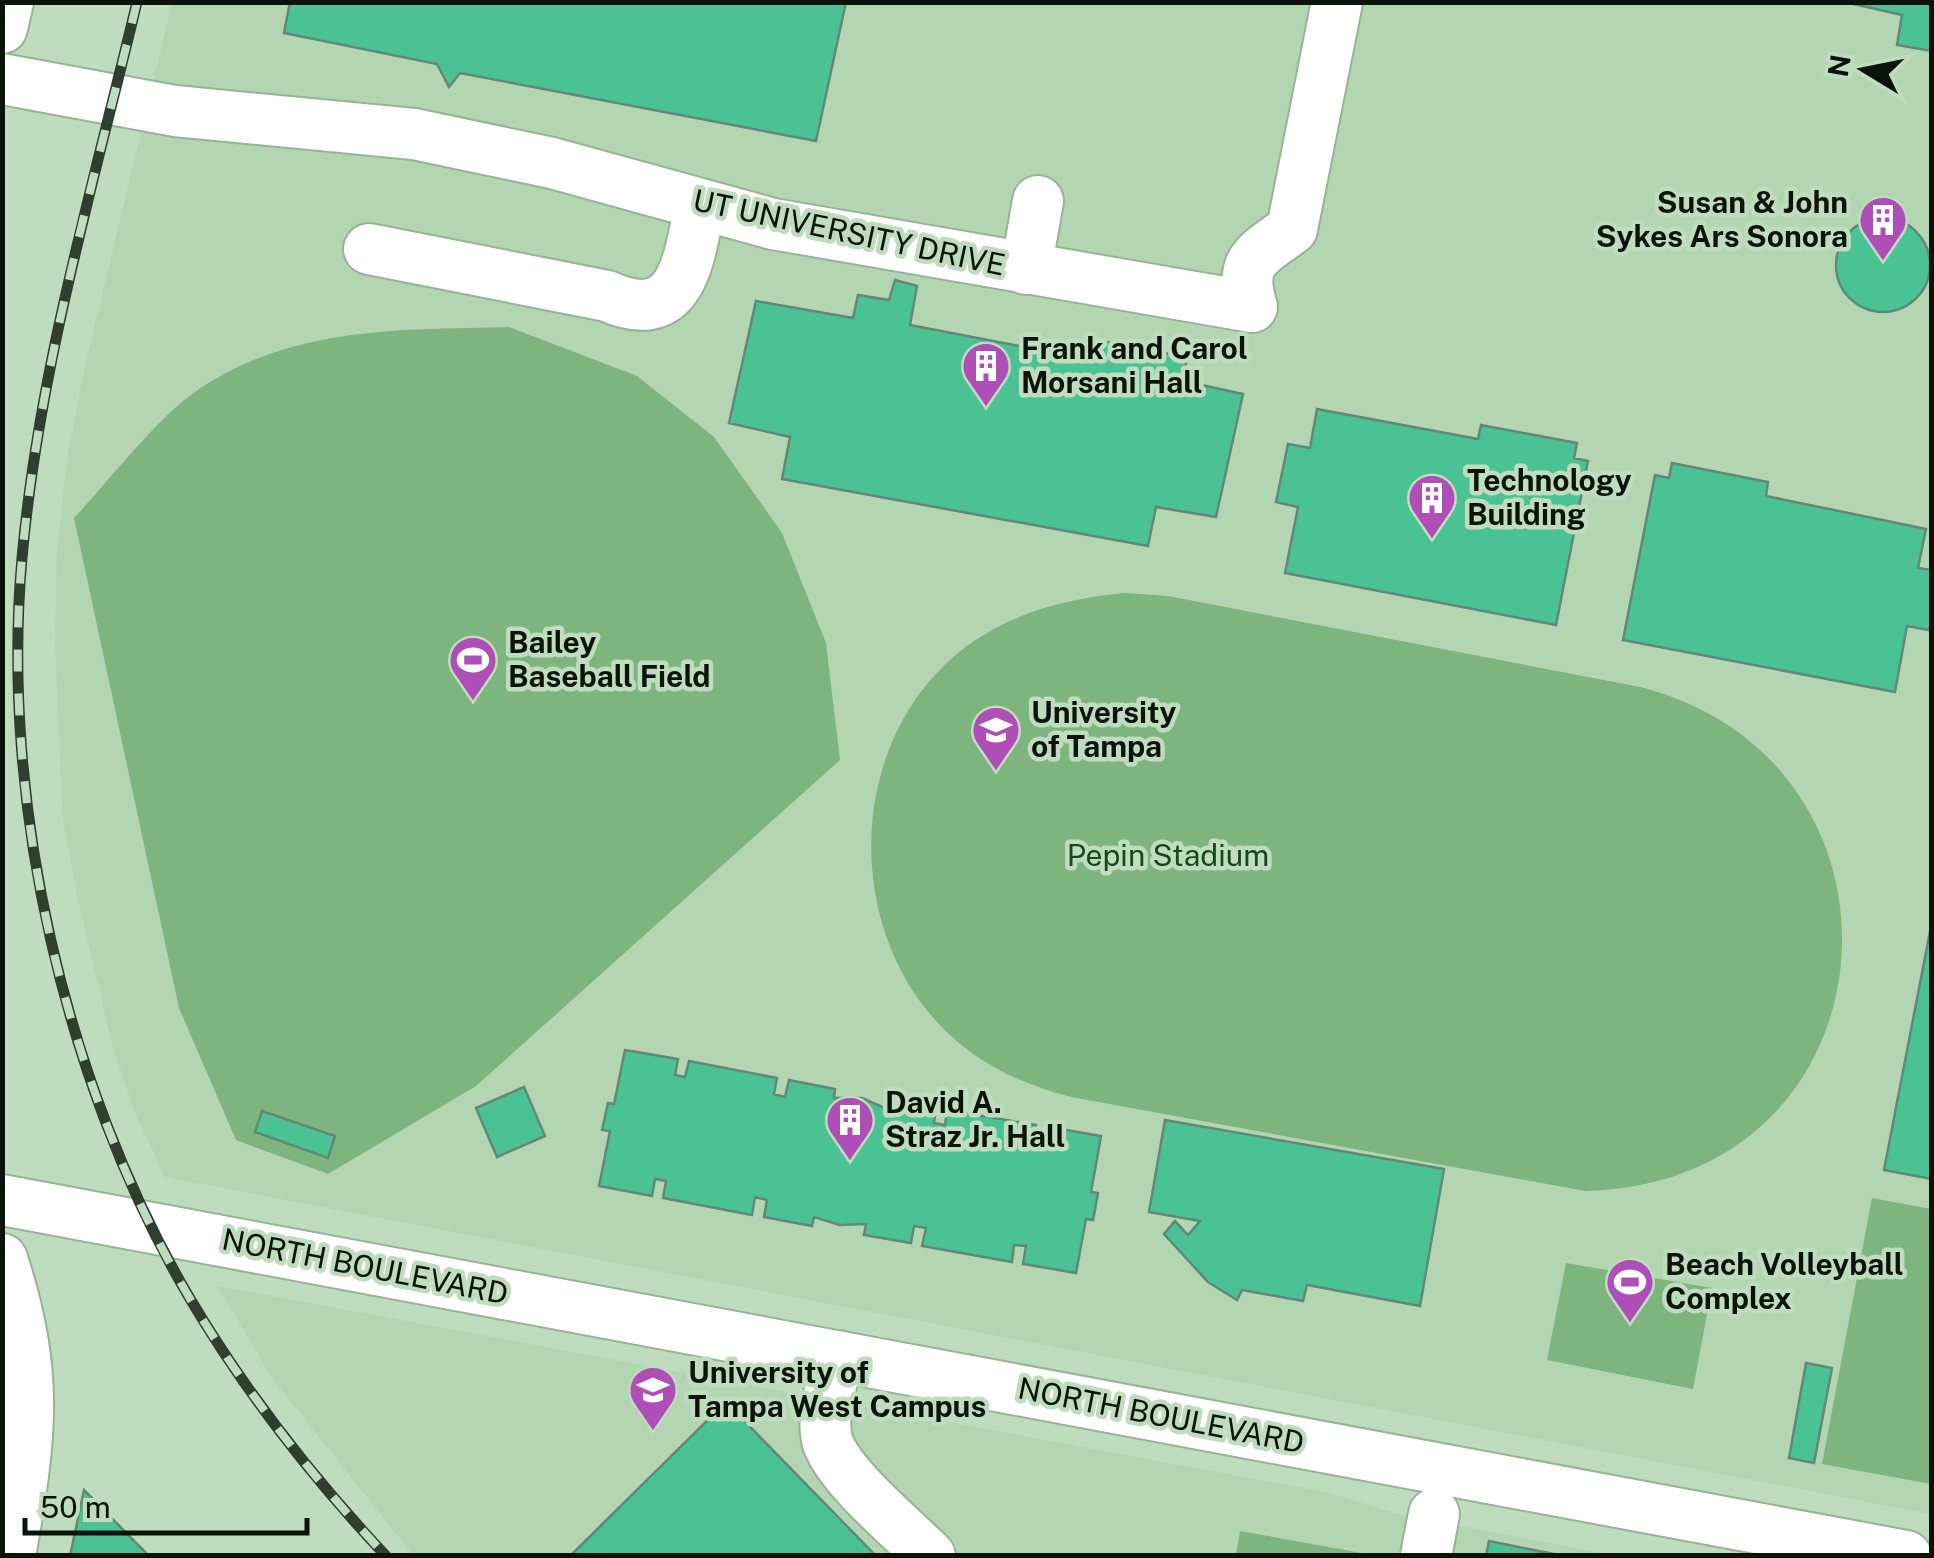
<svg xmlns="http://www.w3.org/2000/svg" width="1934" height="1558" font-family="'Public Sans',sans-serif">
  <rect width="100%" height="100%" fill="#c0dcbf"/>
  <path fill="#b3d5b2" d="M172 3H1931V1514L165 1177 135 1113 113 1048 77 896 62 814 55 639 57 549 67 460 84 370Z
    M218 1286 1330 1493 1397 1514 1612 1555H413L271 1377Z"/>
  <path fill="#7eb47d" d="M509 327 637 376 714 437 782 533 826 643 840 760 476 1086 328 1174 236 1140 179 1008 74 518C106 484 155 421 191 395 286 326 396 330 509 327Z
    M1125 593 1168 596 1640 687C1934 762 1900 1184 1585 1191L1071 1097C1026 1085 984 1067 950 1035 838 931 845 729 974 641 1020 610 1072 598 1125 593Z
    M1872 1198 1931 1209V1484L1822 1464Z
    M1566 1263 1712 1288 1693 1389 1547 1360Z
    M1240 1531 1373 1555H1236Z"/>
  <path fill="#4ac294" stroke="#628977" stroke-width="2.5" d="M290 2H846L816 141 460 73 449 87 437 64 284 33Z
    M1845 2H1932V51L1897 45 1902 15Z
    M1836 265a47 47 0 1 1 94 0a47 47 0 1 1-94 0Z
    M895 280 917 286 910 325 1087 359 1091 339 1187 357 1183 381 1243 394 1216 517 1156 507 1148 546 782 479 790 437 729 423 756 301 853 318 858 295 889 300Z
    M1317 409 1478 439 1481 425 1577 443 1574 458 1588 461 1556 625 1285 573 1298 507 1276 502 1288 444 1310 448Z
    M1672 463 1768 482 1766 496 1926 529 1918 568 1932 570V617L1929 630 1907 626 1895 692 1623 640 1655 475 1669 478Z
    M1932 921V1179L1884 1170Z
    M625 1050 678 1059 675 1075 685 1077 689 1061 777 1078 774 1094 785 1097 789 1080 835 1089 834 1098H862L887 1109 890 1100 936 1108 934 1123 945 1125 947 1110 1036 1125 1033 1142 1045 1145 1049 1127 1101 1136 1091 1192 1098 1193 1093 1220 1086 1219 1076 1273 1023 1264 1026 1246 1014 1245 1012 1262 922 1246 926 1228 914 1226 911 1243 864 1235 866 1224 840 1225 814 1217 812 1226 764 1217 767 1200 755 1197 752 1215 663 1198 666 1181 655 1179 652 1196 599 1186 610 1131 602 1130 608 1103 614 1104Z
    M524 1087 545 1136 497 1157 476 1108Z
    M262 1111 335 1136 328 1158 255 1132Z
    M1165 1120 1444 1169 1420 1306 1307 1285 1303 1301 1242 1290 1237 1300 1208 1282 1164 1234 1175 1221 1188 1235 1200 1221 1149 1212Z
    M1806 1363 1832 1368 1814 1463 1789 1458Z
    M726 1402 876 1556H570Z
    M84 1490 149 1556H70Z
    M1489 1541 1564 1556H1486Z"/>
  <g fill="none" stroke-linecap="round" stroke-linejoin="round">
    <g stroke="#98b397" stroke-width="54">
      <path id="minor" d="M2 28 8 2
        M2 79 175 111 414 134 552 163 773 224 1252 307C1238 260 1257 255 1292 229L1337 2
        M369 249 607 296C683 330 689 259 700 204
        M1026 269 1038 201
        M2 1200 1906 1556
        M2 1259C40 1376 31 1437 10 1556
        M838 1356C833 1381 821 1414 827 1440 837 1475 903 1529 930 1556
        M1426 1556 1434 1514"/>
    </g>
    <use href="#minor" stroke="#fff" stroke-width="50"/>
    <g stroke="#303e30" stroke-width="11">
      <path id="rail" d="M137 2C93 186 39 369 22 558 0 802 65 1086 189 1297 244 1390 312 1477 386 1556"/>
    </g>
    <use href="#rail" stroke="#c0dcbf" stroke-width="8" stroke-dasharray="22" stroke-linecap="butt"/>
  </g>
  <defs>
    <g id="building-pin" transform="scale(2.5)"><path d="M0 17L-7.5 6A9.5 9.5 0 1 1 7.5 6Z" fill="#ae4eb6" stroke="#c0dcbf"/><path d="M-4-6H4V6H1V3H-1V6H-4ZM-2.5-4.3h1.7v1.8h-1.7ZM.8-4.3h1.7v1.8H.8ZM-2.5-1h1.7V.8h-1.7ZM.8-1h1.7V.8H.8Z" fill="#fff"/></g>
    <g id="stadium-pin" transform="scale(2.5)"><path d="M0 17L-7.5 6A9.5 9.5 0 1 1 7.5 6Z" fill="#ae4eb6" stroke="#c0dcbf"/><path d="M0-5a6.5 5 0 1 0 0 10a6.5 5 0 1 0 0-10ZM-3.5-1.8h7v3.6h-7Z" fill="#fff"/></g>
    <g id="university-pin" transform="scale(2.5)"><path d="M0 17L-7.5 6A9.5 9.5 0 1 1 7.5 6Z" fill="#ae4eb6" stroke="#c0dcbf"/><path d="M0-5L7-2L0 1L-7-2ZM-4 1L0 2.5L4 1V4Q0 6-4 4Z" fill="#fff"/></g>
  </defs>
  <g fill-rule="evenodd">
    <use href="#building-pin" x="1883" y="220"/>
    <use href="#building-pin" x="986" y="366"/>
    <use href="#building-pin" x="1432" y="498"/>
    <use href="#stadium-pin" x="473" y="660"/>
    <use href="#university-pin" x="996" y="730"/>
    <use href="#building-pin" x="850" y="1120"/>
    <use href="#stadium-pin" x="1630" y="1282"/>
    <use href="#university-pin" x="653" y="1390"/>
  </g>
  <g text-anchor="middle" stroke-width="9" stroke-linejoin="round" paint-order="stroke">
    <g font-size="30" font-weight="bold" fill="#0a140a" stroke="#c0dcbf" text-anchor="start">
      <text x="1848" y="213" text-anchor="end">Susan &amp; John<tspan x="1848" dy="34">Sykes Ars Sonora</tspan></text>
      <text x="1021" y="359">Frank and Carol<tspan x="1021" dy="34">Morsani Hall</tspan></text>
      <text x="1467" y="491">Technology<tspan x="1467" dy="34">Building</tspan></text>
      <text x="508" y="653">Bailey<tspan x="508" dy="34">Baseball Field</tspan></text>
      <text x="1031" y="723">University<tspan x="1031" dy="34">of Tampa</tspan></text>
      <text x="885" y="1113">David A.<tspan x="885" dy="34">Straz Jr. Hall</tspan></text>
      <text x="1665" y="1275">Beach Volleyball<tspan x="1665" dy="34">Complex</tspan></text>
      <text x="688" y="1383">University of<tspan x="688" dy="34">Tampa West Campus</tspan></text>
    </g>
    <g font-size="30" fill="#0a140a" stroke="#c0dcbf">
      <text transform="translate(849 233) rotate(12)" y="10">UT UNIVERSITY DRIVE</text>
      <text transform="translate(365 1267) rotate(11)" y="10">NORTH BOULEVARD</text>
      <text transform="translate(1161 1416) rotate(11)" y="10">NORTH BOULEVARD</text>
    </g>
    <g font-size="30" fill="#154919" stroke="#c0dcbf">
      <text x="1168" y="866">Pepin Stadium</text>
    </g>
  </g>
  <rect width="1934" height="1558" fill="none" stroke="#0a140a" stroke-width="10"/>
  <g transform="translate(1864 70) rotate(280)" stroke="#c0dcbf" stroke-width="8" paint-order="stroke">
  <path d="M0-8L18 38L0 25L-18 38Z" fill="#0a140a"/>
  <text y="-15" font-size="28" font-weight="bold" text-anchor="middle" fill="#0a140a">N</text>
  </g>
  <path d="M25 1518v15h282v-15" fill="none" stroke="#0a140a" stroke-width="5"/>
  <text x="40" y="1518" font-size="30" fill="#0a140a" stroke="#c0dcbf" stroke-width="8" paint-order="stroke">50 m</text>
</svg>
